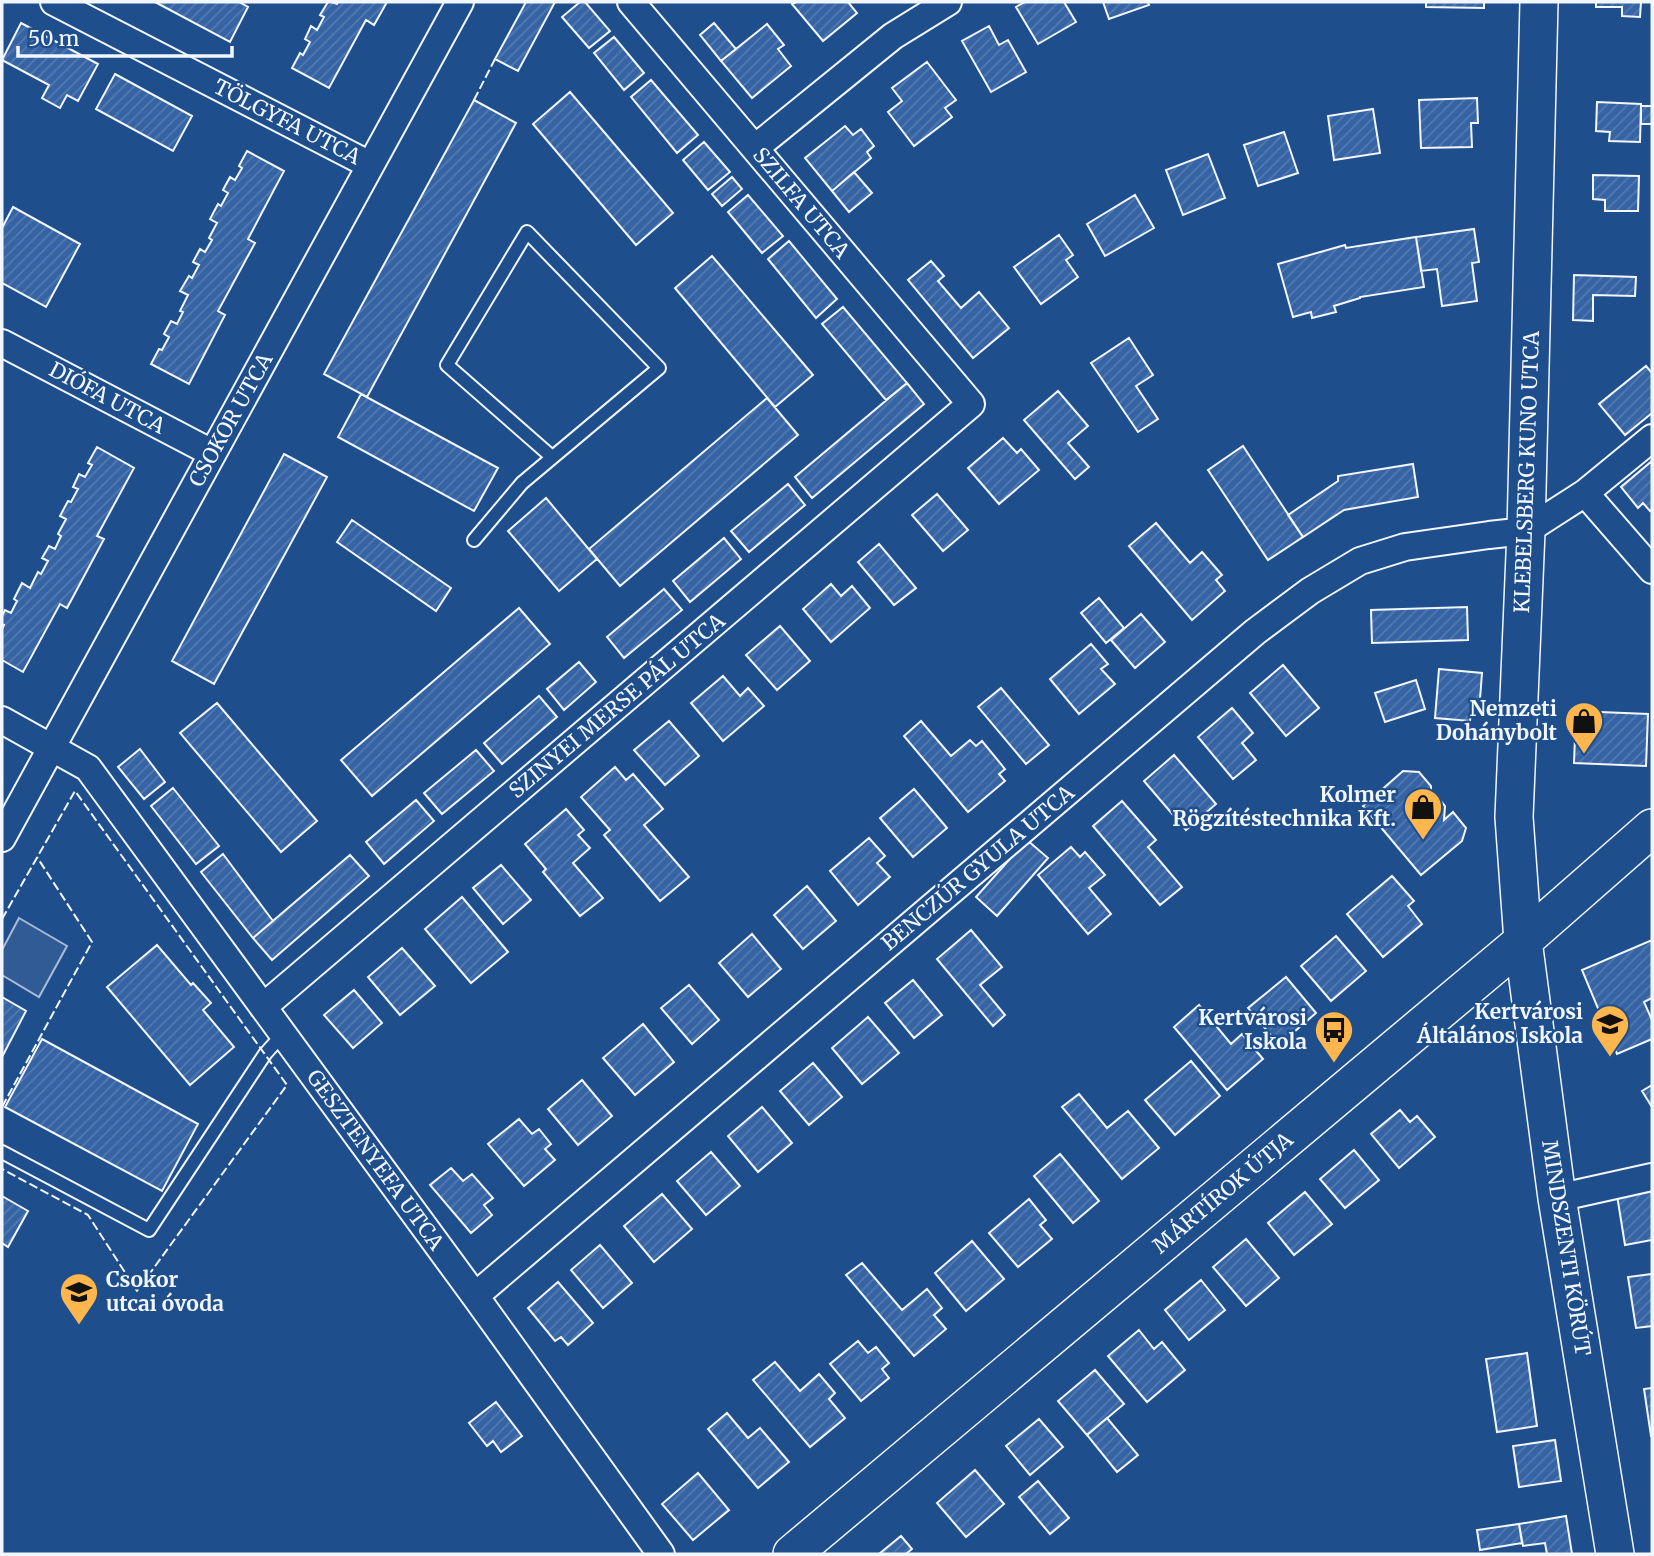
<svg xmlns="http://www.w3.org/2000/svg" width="1654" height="1556" font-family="Merriweather,serif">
  <defs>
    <pattern id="building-hatch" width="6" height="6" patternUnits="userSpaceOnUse" patternTransform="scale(1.75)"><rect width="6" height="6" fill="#3563a3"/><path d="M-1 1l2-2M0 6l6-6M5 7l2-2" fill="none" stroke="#537ab1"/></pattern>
  </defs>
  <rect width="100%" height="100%" fill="#1f4e8c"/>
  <path fill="#305b95" stroke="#a8bbd7" stroke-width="2" d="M19 918 67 946 39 997 2 975V950Z"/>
  <path fill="url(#building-hatch)" stroke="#f2f6ff" stroke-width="2" d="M155 2H239L248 7 230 42Z
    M328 2H332L337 4 338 2H387L374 25 366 20 329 88 292 68 300 53 303 55 310 42 305 39 311 26 317 30 324 17 320 15Z
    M526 2H555L518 71 495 59Z
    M580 2H585L610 31 589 48 562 17Z
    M796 2H848L857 13 823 41 792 4Z
    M1025 2H1064L1076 22 1038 44 1016 7Z
    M1103 2H1148L1149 5 1109 19Z
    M1426 2H1484V8L1426 7Z
    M1596 2H1641L1640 17 1622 16V7H1596Z
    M21 23 98 64 78 101 67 95 60 108 42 98 49 85 2 60Z
    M714 23 736 49 721 61 700 35Z
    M767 24 784 45 778 49 791 66 752 98 721 61Z
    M989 26 999 45 1008 40 1026 72 991 92 962 41Z
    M614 37 644 73 624 90 594 53Z
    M927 62 956 100 945 108 952 117 914 146 888 112 902 101 892 88Z
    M115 74 192 116 173 151 96 109Z
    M651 80 698 135 677 153 631 97Z
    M570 92 673 213 636 245 533 124Z
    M1477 98 1478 123H1471L1472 147 1421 148 1419 100Z
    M474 100 516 123 367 397 324 374Z
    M1597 102 1641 104 1640 142 1609 141 1610 132 1596 131Z
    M1641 106H1652V124H1641Z
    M1373 109 1380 153 1334 160 1328 116Z
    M845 126 853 135 861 129 874 146 867 152 871 158 832 191 805 158Z
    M1284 132 1298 173 1258 186 1244 145Z
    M704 142 730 172 708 190 683 160Z
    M247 151 284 171 248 239 255 243 218 311 225 315 189 384 151 364 159 349 162 350 169 337 164 334 171 321 177 324 183 312 180 311 188 295 180 291 189 276 192 278 199 265 193 262 200 249 205 252 212 240 209 238 217 223 210 219 218 204 221 206 228 193 223 190 230 177 235 180 242 168 239 166Z
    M1208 154 1225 198 1183 215 1166 170Z
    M854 172 872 193 849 212 832 191Z
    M1593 175 1639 176 1638 211H1605V200L1593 199Z
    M732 177 742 189 722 206 712 194Z
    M748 195 783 236 762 253 728 212Z
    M1135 195 1154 228 1105 256 1087 224Z
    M13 207 80 244 46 307 2 283V228Z
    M1474 229 1479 262 1472 263 1477 301 1442 306 1437 269 1421 271 1416 237Z
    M1059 235 1073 255 1066 260 1078 277 1041 304 1014 267Z
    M1416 237 1424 287 1360 297V298L1334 306 1336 312 1312 318 1311 312 1293 317 1278 264 1345 245 1346 248Z
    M789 241 837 299 816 318 768 259Z
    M712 256 813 375 775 407 675 288Z
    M931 261 944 276 938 281 961 308 979 292 1009 328 973 358 908 280Z
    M1574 275 1636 277 1635 296 1593 295V321L1573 320Z
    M843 307 907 383 886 400 822 324Z
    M1129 338 1153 375 1136 386 1158 419 1138 432 1091 363Z
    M1646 366 1652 373V413L1625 435 1599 404Z
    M907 383 924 404 812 498 795 477Z
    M1058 391 1088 426 1068 443 1089 467 1075 479 1024 420Z
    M361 394 498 468 474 511 338 437Z
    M767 398 798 435 620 586 589 549Z
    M1003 438 1017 453 1021 449 1039 470 999 504 968 468Z
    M1243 446 1303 537 1268 560 1208 470Z
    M97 447 134 468 97 536 104 539 67 608 60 604 23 672 2 660V629L4 625 2 624V616L5 610 11 613 17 601 14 599 22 583 30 588 38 572 41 574 48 561 42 558 49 546 55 549 61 536 58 534 66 519 60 516 68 501 71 502 78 489 73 487 79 474 85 477 92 465 88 463Z
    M284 454 327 477 214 684 172 661Z
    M1652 461V509L1650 511 1643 503 1638 508 1621 487Z
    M1413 464 1418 497 1344 510 1303 537 1288 515 1338 481V476Z
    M788 484 805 505 749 552 731 531Z
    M937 494 968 530 943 551 912 515Z
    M546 498 597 559 559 591 508 531Z
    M352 520 451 588 436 611 337 542Z
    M1156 523 1190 563 1202 552 1222 575 1216 580 1225 591 1192 620 1129 546Z
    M724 538 741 559 690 602 673 581Z
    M879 544 916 588 894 605 858 562Z
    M831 584 841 596 852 586 870 608 831 642 803 609Z
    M664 589 682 610 624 658 607 637Z
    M1099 598 1124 628 1106 643 1081 613Z
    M1467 607 1468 640 1372 643 1371 610Z
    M519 608 550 644 372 796 341 760Z
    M1141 614 1165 642 1135 668 1111 640Z
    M780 626 810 661 777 690 746 655Z
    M1091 644 1108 664 1101 669 1115 684 1079 714 1050 679Z
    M579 662 596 682 564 710 547 689Z
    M1283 665 1319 708 1286 736 1250 693Z
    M1439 669 1482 673 1479 712H1471L1470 721 1435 718Z
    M723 676 740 696 748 688 764 706 723 741 691 703Z
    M1416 680 1425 709 1385 722 1375 693Z
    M1001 688 1049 745 1026 764 978 707Z
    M539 696 557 717 502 764 484 743Z
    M217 703 317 821 281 852 180 733Z
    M1232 708 1253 733 1242 743 1256 760 1233 779 1198 737Z
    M1576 711 1648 714 1646 766 1574 763Z
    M669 721 699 756 665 785 634 750Z
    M921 721 951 756 970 740 976 746 982 741 1005 769 999 774 1005 781 968 812 904 736Z
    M140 749 165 782 144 799 118 767Z
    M476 750 494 771 442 814 424 793Z
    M1174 755 1216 804 1186 830 1144 781Z
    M615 767 626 780 633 774 663 809 644 825 689 877 660 901 604 835 610 830 581 797Z
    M1403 771 1419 772 1431 786V795H1436L1445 806 1444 820 1453 812 1466 828 1462 841 1421 875 1363 806Z
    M173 788 219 846 196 864 151 806Z
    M914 789 947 828 913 857 880 818Z
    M416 800 434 821 384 864 366 842Z
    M1122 801 1156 840 1148 847 1182 887 1160 905 1093 826Z
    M566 809 584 830 578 835 590 848 573 863 603 898 580 916 543 872 546 869 525 844Z
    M869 838 885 856 877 863 890 877 858 905 830 871Z
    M1027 840 1048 858 997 916 976 897Z
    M1071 847 1080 857 1085 852 1105 875 1089 888 1111 914 1088 934 1038 875Z
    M223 854 273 921 253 938 201 872Z
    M350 855 369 876 272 960 253 938Z
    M501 865 531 900 503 924 473 888Z
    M1392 876 1414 901 1408 906 1422 924 1383 957 1347 914Z
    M807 886 836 921 803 949 774 915Z
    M462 897 508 952 471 983 425 929Z
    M971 930 1002 967 980 985 1005 1015 993 1026 937 959Z
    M752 934 781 969 748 997 719 963Z
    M1336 936 1366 971 1331 1001 1301 966Z
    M1652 940V998L1644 1002 1652 1020V1039L1617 1054 1582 970Z
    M157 945 191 985 193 983 211 1003 203 1010 234 1047 190 1085 107 987Z
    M402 948 435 986 400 1015 368 977Z
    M1286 977 1316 1013 1279 1045 1248 1008Z
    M913 980 942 1015 914 1038 885 1003Z
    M689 985 719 1020 692 1044 661 1008Z
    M354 990 382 1023 353 1048 324 1015Z
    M2 997 26 1011 2 1057Z
    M1199 1005 1231 1044 1242 1034 1263 1059 1227 1090 1174 1027Z
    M868 1017 899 1053 862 1084 832 1048Z
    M643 1024 674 1062 635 1095 603 1058Z
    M42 1039 198 1124 162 1191 5 1107Z
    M1191 1061 1220 1096 1175 1135 1145 1100Z
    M813 1063 842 1097 809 1125 780 1091Z
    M582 1080 612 1116 578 1145 548 1109Z
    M1652 1085V1107L1642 1091Z
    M1079 1094 1107 1128 1128 1111 1159 1148 1122 1179 1062 1107Z
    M762 1107 792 1143 758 1172 728 1136Z
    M1400 1110 1410 1122 1417 1116 1435 1137 1399 1168 1371 1134Z
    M519 1119 532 1134 539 1129 551 1144 545 1149 555 1160 524 1186 488 1144Z
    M1354 1150 1379 1180 1345 1208 1320 1179Z
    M711 1152 740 1186 706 1215 677 1181Z
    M1060 1154 1099 1201 1073 1223 1034 1176Z
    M451 1168 463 1181 472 1174 493 1198 484 1205 492 1215 471 1233 430 1185Z
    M1652 1183V1240L1625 1245 1616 1189Z
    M1305 1192 1332 1224 1294 1255 1268 1223Z
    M662 1194 692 1229 654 1262 624 1226Z
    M2 1196 28 1211 8 1247 2 1243Z
    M1029 1199 1046 1220 1040 1225 1052 1239 1018 1267 989 1233Z
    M1246 1239 1279 1278 1246 1306 1213 1267Z
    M972 1241 1004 1279 966 1311 935 1273Z
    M600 1245 632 1283 603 1308 571 1270Z
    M862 1263 902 1310 927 1289 942 1308 934 1315 946 1329 914 1356 846 1275Z
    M1652 1274V1326L1636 1328 1628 1277Z
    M1201 1280 1225 1310 1189 1340 1165 1310Z
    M558 1282 593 1323 568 1345 561 1337 555 1341 528 1308Z
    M1139 1330 1154 1349 1162 1342 1185 1370 1147 1402 1108 1356Z
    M858 1341 868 1353 876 1347 889 1363 882 1369 889 1378 861 1401 830 1364Z
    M1527 1353 1537 1426 1497 1432 1486 1359Z
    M775 1362 800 1391 819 1374 835 1393 829 1399 845 1418 810 1447 753 1380Z
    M1095 1370 1124 1404 1087 1435 1058 1401Z
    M1652 1388V1436H1651L1644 1389Z
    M496 1402 522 1436 501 1452 493 1441 487 1446 469 1423Z
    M727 1413 748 1438 760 1428 789 1462 758 1488 708 1429Z
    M1107 1418 1138 1455 1117 1472 1087 1435Z
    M1039 1419 1063 1447 1030 1475 1006 1446Z
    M1555 1440 1561 1481 1519 1487 1513 1446Z
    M975 1470 1004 1504 966 1537 937 1503Z
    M698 1473 729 1510 693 1540 662 1504Z
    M1038 1481 1069 1518 1050 1534 1019 1497Z
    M1566 1516 1572 1554H1547L1545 1543 1523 1546 1519 1524Z
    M1519 1524 1522 1543 1480 1550 1477 1530Z
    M901 1536 912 1549 906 1554H879Z"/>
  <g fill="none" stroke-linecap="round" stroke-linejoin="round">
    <g stroke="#f2f6ff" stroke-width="16">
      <path id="lane" d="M474 540 522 483 659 368 527 232 447 365 552 457
        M2 1152 149 1230 265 1054 283 1034"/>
    </g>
    <g stroke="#f2f6ff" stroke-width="30">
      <path id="street" d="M54 2 370 165
        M755 148 893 36 948 2
        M2 343 212 453
        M1585 493 1652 570
        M2 720 88 768 475 1296 661 1554
        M2 838 460 2
        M263 1007 971 404 631 2
        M1557 1198 1652 1177
        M475 1296 1255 632 1310 591 1360 561 1405 547 1489 535 1526 531 1585 493 1652 438"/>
    </g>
    <g stroke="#f2f6ff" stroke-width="40">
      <path id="secondary" d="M1539 2 1526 531 1514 817 1523 941 1557 1198 1615 1554
        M792 1554 1523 941 1652 828"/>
    </g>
    <use href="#lane" stroke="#1f4e8c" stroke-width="12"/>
    <use href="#street" stroke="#1f4e8c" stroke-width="26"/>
    <use href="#secondary" stroke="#1f4e8c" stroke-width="37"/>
    <path stroke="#f2f6ff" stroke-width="2" stroke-dasharray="9 3.5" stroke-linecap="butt" d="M474 100 495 59
      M2 919 75 791 287 1085 137 1291 88 1215 2 1169
      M2 1107 92 942 37 857"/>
  </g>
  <defs>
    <g id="shop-pin" transform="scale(2.0125)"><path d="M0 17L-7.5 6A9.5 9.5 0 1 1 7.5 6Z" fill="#ffb74d" stroke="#1f4e8c"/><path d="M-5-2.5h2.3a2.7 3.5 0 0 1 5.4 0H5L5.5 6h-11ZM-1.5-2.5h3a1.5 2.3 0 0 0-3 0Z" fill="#111"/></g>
    <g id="school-pin" transform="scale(2.0125)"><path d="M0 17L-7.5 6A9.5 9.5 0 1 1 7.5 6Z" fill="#ffb74d" stroke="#1f4e8c"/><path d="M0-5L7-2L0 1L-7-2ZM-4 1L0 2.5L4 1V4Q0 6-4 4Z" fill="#111"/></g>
    <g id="bus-pin" transform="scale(2.0125)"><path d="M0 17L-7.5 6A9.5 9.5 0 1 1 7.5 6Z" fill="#ffb74d" stroke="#1f4e8c"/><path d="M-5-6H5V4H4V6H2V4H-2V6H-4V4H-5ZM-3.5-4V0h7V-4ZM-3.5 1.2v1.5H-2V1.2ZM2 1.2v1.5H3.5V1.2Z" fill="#111"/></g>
  </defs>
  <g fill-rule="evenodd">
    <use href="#shop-pin" x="1584" y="721"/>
    <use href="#shop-pin" x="1423" y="807"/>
    <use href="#school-pin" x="1610" y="1024"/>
    <use href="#bus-pin" x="1334" y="1030"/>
    <use href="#school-pin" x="79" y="1292"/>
  </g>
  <g text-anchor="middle" stroke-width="5" stroke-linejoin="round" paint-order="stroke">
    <g font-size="21" fill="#f2f6ff" stroke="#1f4e8c">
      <text transform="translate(287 122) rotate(27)" y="7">TÖLGYFA UTCA</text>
      <text transform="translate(801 203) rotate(50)" y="7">SZILFA UTCA</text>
      <text transform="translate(107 398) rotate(28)" y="7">DIÓFA UTCA</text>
      <text transform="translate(231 420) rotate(-61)" y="7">CSOKOR UTCA</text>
      <text transform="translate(1527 472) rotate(-88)" y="7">KLEBELSBERG KUNO UTCA</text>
      <text transform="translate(617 706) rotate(-40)" y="7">SZINYEI MERSE PÁL UTCA</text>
      <text transform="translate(978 868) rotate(-40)" y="7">BENCZÚR GYULA UTCA</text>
      <text transform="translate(375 1160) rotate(54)" y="7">GESZTENYEFA UTCA</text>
      <text transform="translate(1223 1193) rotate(-40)" y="7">MÁRTÍROK ÚTJA</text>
      <text transform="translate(1566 1248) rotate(81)" y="7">MINDSZENTI KÖRÚT</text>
    </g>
    <g font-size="21" font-weight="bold" fill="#f2f6ff" stroke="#1f4e8c" text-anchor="end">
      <text x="1557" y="716">Nemzeti<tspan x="1557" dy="24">Dohánybolt</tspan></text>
      <text x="1396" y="802">Kolmer<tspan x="1396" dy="24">Rögzítéstechnika Kft.</tspan></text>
      <text x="1583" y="1019">Kertvárosi<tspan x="1583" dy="24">Általános Iskola</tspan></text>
      <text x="1307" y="1025">Kertvárosi<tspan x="1307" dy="24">Iskola</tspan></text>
      <text x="106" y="1287" text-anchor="start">Csokor<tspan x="106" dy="24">utcai óvoda</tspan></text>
    </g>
  </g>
  <rect width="1654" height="1556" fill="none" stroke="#f2f6ff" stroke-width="7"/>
  <path d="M18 46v10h214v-10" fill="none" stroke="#f2f6ff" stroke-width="3.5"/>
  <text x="28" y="46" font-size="21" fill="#f2f6ff" stroke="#1f4e8c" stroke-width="5" paint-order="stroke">50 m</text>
</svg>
